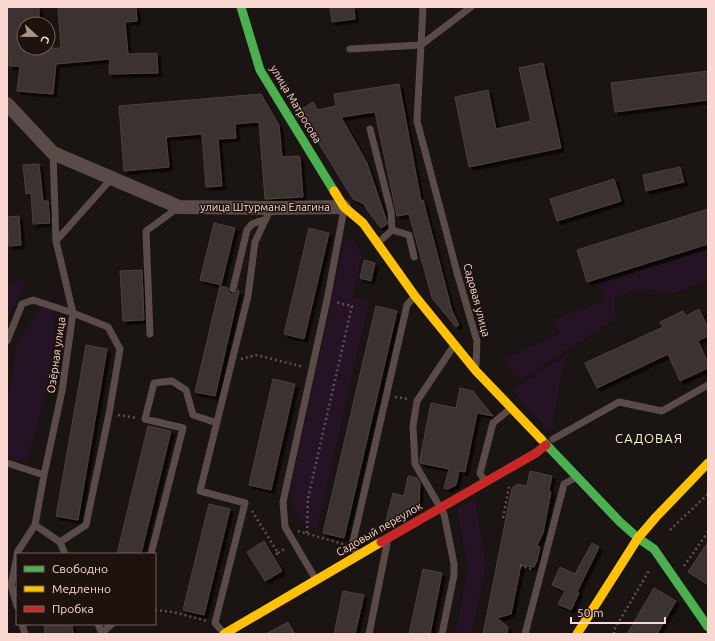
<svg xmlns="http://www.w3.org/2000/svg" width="715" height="641" font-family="Ubuntu,sans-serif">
  <defs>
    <filter id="shadow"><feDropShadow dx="3.5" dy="3.5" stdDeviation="0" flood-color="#0009"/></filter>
  </defs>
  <rect width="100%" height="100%" fill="#1a1412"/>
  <path fill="#251224" d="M345 239 353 241 362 253 353 298 369 302 317 529 305 526 296 513 289 496Z
    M708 249V280L675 293 640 289 615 298 616 319 518 381 505 359 560 333 553 320 605 300 599 284Z
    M25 281 7 322V284Z
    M50 294 55 330 46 393 27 462 7 456V395L9 393 16 345Z
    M565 356 551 434 512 390Z
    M475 498 486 566 472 634H455L467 575V564L457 509Z"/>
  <path fill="#3d3230" stroke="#4d413d" filter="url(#shadow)" d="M7 7H39V24H24V48L38 49 61 48 58 7H136L137 21 125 22 128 54 157 53 158 73 109 74 110 59 56 64 53 94 17 91 20 66H9V48H7Z
    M330 7H354L355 19 332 22Z
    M543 63 561 148 469 167 455 97 488 90 496 129 531 121 519 68Z
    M708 71V100L615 112 611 83Z
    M399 84 421 201 423 200 452 311 459 325 456 327 432 298 409 214 397 216 375 112 341 117 367 163 387 222V224L381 228 368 211 364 204 353 199 299 111 313 102 318 110 336 106 334 94Z
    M261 94 279 125 282 157 299 156 300 158 303 197 265 199 259 122 235 124 236 138 218 139 222 186 206 187 202 134 166 137 169 167 124 171 119 106Z
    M39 164 43 201H48L50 223 33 224 31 193 26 194 23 165Z
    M680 167 684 182 646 191 643 175Z
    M614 179 621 201 557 221 550 199Z
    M708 209V244L587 282 577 250Z
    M19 216 21 245 9 246 7 217Z
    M214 223 235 228 221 285 200 280Z
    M309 228 329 233 304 339 284 334Z
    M364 260 375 263 371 281 360 278Z
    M142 270 144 320 123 321 120 271Z
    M220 286 228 288V291L231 294H235L238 290 239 291 215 396 195 392Z
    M376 306 397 311 344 538 323 533Z
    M699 309 708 328V336L698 341 708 363V368L680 381 668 354 597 388 585 363 663 327 660 322 683 311 686 316Z
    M86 345 107 349 78 520 56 516Z
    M273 379 295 384 271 490 249 485Z
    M460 388 473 391 493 416 477 413 465 472 459 471 456 485 448 489 444 488 449 469 420 463V459L431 403 456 408Z
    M148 426 171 431 141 554H117Z
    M530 471 552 476 549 490 551 492 543 533 537 546 540 547 537 561 534 567 521 565 511 614 497 618 508 627 507 634H483L512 488 518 484 527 486Z
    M408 476 417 478 420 483 419 506 393 521H386L393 493 404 496Z
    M209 504 230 509 204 615 183 610Z
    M264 541 282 571 265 581 247 552Z
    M708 542V585L688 572Z
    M592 543 599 547 577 592 579 593 571 610 558 604 565 591 552 585 560 567 575 574Z
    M423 569 442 573 430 634H409Z
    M654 588 676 601 657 634H627Z
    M343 591 364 595 355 634H334Z
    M288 622 295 634H266Z
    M44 624H72L73 634H45Z"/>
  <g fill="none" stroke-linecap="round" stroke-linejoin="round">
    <path stroke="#644d59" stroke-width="2.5" stroke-dasharray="2 3" stroke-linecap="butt" d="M241 359 256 355 304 367
      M395 397 408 399
      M118 415 137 418
      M252 511 278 553 274 556
      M503 518 509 487
      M670 530 708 494
      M298 531 343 544
      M307 533 308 498 352 306 335 302
      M278 553 286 548
      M522 565 521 566 532 569
      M684 566 708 532
      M155 610 173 612 207 621
      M614 634V630L650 569"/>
    <path stroke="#5a4a48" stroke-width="7" d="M423 7 417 121 458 276 477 341 476 365
      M350 49 421 45 471 7
      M370 129 391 212 392 230 379 242
      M392 230 409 235 414 257
      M56 241 112 178
      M233 289 247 230 252 224 266 219
      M150 334 146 231 179 207
      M7 341 22 304 33 300 73 313 108 327 120 349 109 414 86 525 60 542 65 554
      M553 439 619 402 662 411 708 385
      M7 463 44 475
      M484 480 480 473 493 423 510 409
      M35 525 60 542
      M17 554 18 551 35 525 44 475 62 391 73 313 56 241 53 153
      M151 554 183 428 145 419 154 383 172 381 186 390 193 415 217 423
      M357 554 352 546 407 305 413 298
      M17 556 11 585 17 606
      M315 578 285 527 283 502 327 300 344 209
      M22 624 25 634
      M98 624 102 634
      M223 632 215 623 245 503 200 491 248 296 255 242 271 208
      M102 633 112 624
      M369 634 387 544
      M442 634 454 575V564L444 514 415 464 413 426 417 401 453 347
      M525 634 564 484 575 478"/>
    <path stroke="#5a4a48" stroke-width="14" d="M7 104 53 153 179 207 271 208 344 207"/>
    <path stroke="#4caf50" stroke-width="9" d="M241 7 260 70 334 191
      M541 439 620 522 638 538 654 549 708 627"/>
    <path stroke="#ffc107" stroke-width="9" d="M334 191 344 207 363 223 415 296 476 371 541 439
      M224 634 381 542
      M577 634 638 538 656 517 708 463"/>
    <path stroke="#c62828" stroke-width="9" d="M381 542 536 453 546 445"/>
  </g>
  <g text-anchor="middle" stroke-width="3" stroke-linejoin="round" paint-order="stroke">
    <g font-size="11" fill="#fad7d1" stroke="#1e120f">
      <text transform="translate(296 104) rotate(59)" y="4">улица Матросова</text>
      <text x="265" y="211">улица Штурмана Елагина</text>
      <text transform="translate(477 300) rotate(75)" y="4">Садовая улица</text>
      <text transform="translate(56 355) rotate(-82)" y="4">Озёрная улица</text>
      <text transform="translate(379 529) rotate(-30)" y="4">Садовый переулок</text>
    </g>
    <g font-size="13" letter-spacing="1" fill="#ebfad3" stroke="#1e120f">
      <text x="649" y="443">САДОВАЯ</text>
    </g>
  </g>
  <rect width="715" height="641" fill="none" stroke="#fad7d1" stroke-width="16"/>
  <rect x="16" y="553" width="140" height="72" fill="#1e120f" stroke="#76615d"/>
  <rect x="24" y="566" width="20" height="6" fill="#4caf50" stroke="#76615d"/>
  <text x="52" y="573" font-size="12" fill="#fad7d1">Свободно</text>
  <rect x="24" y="586" width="20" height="6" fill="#ffc107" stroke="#76615d"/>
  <text x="52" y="593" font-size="12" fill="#fad7d1">Медленно</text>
  <rect x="24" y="606" width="20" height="6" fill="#c62828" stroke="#76615d"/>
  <text x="52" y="613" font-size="12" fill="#fad7d1">Пробка</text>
  <g transform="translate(36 36) rotate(112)"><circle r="19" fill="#1e120f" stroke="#76615d"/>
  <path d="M0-3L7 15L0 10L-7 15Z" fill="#ac938e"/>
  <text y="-6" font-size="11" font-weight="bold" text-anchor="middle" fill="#fad7d1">С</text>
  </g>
  <path d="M571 617v6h94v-6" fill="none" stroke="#fad7d1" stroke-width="2"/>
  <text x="577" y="617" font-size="12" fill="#fad7d1" stroke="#1e120f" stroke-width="3" paint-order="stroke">50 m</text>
</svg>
